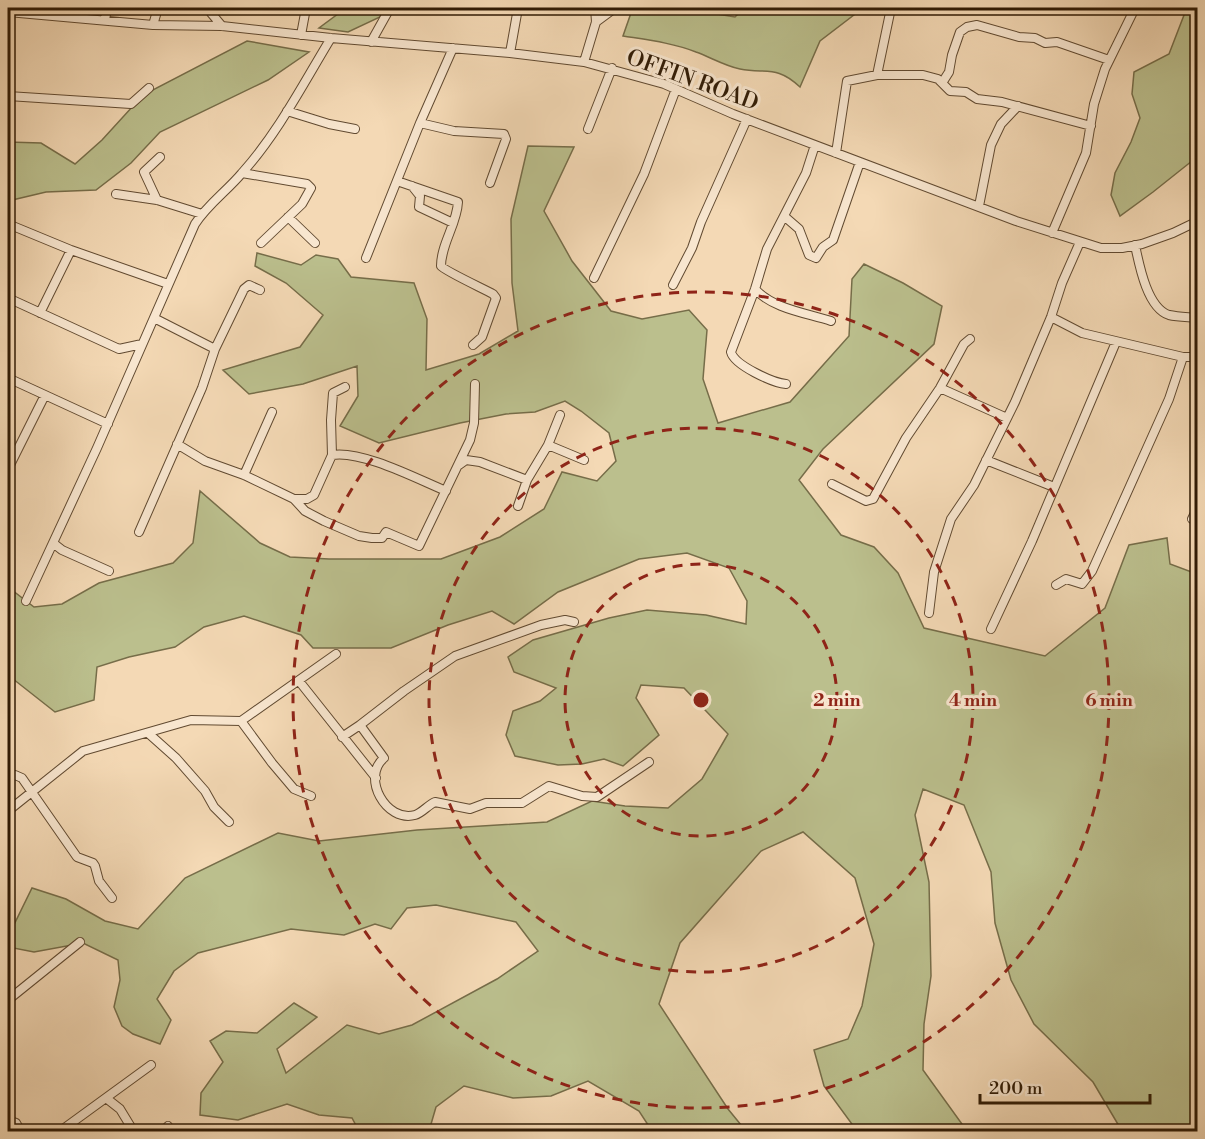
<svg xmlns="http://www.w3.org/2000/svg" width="1205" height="1139" font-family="'Libre Bodoni',serif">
  <rect width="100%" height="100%" fill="#f4d9b5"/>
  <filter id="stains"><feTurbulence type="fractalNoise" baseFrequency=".00333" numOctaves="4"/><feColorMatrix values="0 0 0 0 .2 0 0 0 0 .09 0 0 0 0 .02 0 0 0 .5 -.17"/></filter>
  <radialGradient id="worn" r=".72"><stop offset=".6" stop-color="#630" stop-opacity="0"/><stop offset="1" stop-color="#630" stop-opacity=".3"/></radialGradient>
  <path fill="#bbbf8d" stroke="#766d49" stroke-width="1.5" d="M346 8H386L380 17 348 32 319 28Z
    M636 8H697L699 11 735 17 744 8H863L820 41 800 87C777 65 766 74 740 69 725 66 710 57 696 52 673 43 648 40 623 36L631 13Z
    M1186 10 1197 13V157L1153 192 1120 216 1111 195 1115 173 1131 142 1140 118 1132 94 1134 72 1169 54Z
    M247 41 309 52 268 80 160 132 131 163 96 190 46 192 8 201V142L41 143 75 164 102 140 143 95Z
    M528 146 574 147 544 211 572 261 611 311 642 319 689 310 707 330 703 379 718 423 790 402 849 336 852 279 864 264 903 283 942 306 934 344 823 449 799 480 841 535 874 547 898 573 924 628 1045 656 1105 608 1129 545 1167 538 1170 564 1197 574V1131H1118L1119 1126 1093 1082 1034 1024 1011 980 995 923 991 872 964 805 923 789 915 815 929 882 931 976 924 1024 923 1070 967 1131H857L824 1086 814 1050 848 1039 862 1006 874 944 855 878 803 832 761 851 680 943 659 1004 728 1109 746 1131H652L639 1111 588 1081 551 1096 513 1098 464 1086 436 1107 429 1131H359L352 1118 319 1115 287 1104 238 1120 200 1115 201 1093 223 1062 210 1041 226 1031 257 1033 294 1003 317 1017 277 1049 286 1073 347 1025 379 1034 412 1025 497 979 538 951 516 922 436 905 407 908 391 929 375 924 344 935 291 929 198 953 174 971 157 999 171 1020 160 1044 133 1034 122 1026 114 1007 120 980 118 960 83 943 34 952 8 947V937L32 888 66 899 105 921 138 929 185 878 278 833 319 841 417 830 547 822 592 801 625 806 668 808 702 779 728 734 684 688 641 685 636 698 659 735 623 766 604 759 582 764 558 765 515 756 506 735 513 711 540 701 556 688 514 672 508 657 533 640 609 618 647 610 706 615 746 624 747 601 729 568 687 553 639 559 558 592 514 624 492 611 448 625 391 648H313L301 635 244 616 204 627 175 647 129 657 97 667 94 700 55 712 8 675V587L34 607 62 604 99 583 173 563 193 543 200 491 260 543 290 557 329 559H441L500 537 544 509 562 472 597 481 616 461 609 433 581 411 565 401 535 412 506 414 460 423 379 443 340 426 358 396 357 366 303 384 249 394 223 370 300 347 323 315 286 283 255 266 257 253 301 265 316 255 338 259 351 277 414 283 427 319 426 370 479 354 518 331 512 283 511 219Z"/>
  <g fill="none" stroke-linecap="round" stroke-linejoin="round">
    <g stroke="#614a31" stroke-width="10">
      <path id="minor" d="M211 8V13L222 26
        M8 12 153 25 222 26 331 38 510 53 584 62 664 84 733 114 1016 221 1101 248H1122L1142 244 1173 233 1198 221
        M105 20 107 8
        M596 22 615 8
        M153 25 158 8
        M301 35 306 8
        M371 42 390 8
        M510 53 518 8
        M584 62 596 22 595 8
        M877 75 891 8
        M942 83 949 72 952 55 960 32 967 27 977 25 1019 37 1035 38 1045 43 1057 42 1109 60
        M8 96 131 104 149 88
        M287 111 329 124 355 129
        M420 123 454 131 504 134 506 139 490 183
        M588 129 612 68
        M836 153 847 81 877 75H923L938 79 950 91 966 92 977 99 1002 102 1091 126
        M242 173 307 184 311 188 302 204 261 243
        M397 181 458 202C457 224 441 244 441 266 445 271 484 289 493 294L496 298 482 337 473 345
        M412 186 420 196 419 207 453 223
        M116 194 157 200 202 214
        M157 200 144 172 160 157
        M979 206 991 145 1001 124 1018 106
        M784 216 799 229 809 255 816 258 823 247 833 240 860 162
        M288 217 315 243
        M8 224 71 250 168 284
        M1052 233 1086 153 1094 104 1105 69 1135 8
        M1135 245C1139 264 1147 308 1169 315 1178 317 1188 317 1198 318
        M366 258 420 123 453 48
        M594 278 644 174 676 89
        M673 285 692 248 701 222 747 119
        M755 289C773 309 807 313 831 321
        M8 298 119 349 142 344
        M40 313 71 250
        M1051 317 1082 333 1183 357H1198
        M154 318 215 349
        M8 378 108 424
        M786 384C773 383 734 365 731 352L755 289 767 249 806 173 815 145
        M940 388 1007 418
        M177 444 205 461 244 475 294 499 305 511 324 521 359 536 372 538H382L386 532 419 546 470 440 474 423 475 384
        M548 445 584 460
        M332 455C362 450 417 479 446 491
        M986 460 1054 487
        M459 465 466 460 480 462 527 480
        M8 469 45 395
        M244 475 272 412
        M832 484 866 501 873 499 906 438 940 388 964 344 970 339
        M294 499H307L314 495 332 455 331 420 333 393 345 387
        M518 506 527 480 548 445 560 415
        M1192 519 1198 507
        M139 532 202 388 215 349 244 289 249 285 260 290
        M53 543 62 550 109 571
        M1056 585 1066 579 1082 584 1092 571 1169 399 1183 357
        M26 601 97 448 195 224C208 204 227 191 242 173 278 133 303 84 331 38
        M929 613 934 572 951 519 974 485 1015 402 1051 317 1062 283 1080 242
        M991 629 1032 541 1116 342
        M299 681 376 778
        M241 721 272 763 294 789 311 796
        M360 725 404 691 455 656 541 625 565 620 574 622
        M148 733 176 758 205 791 214 807 229 822
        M342 737 360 725 384 758C361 777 386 823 415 815 422 813 428 805 435 802L470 809 486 803H522L549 786 582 796 597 797 649 762
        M8 776 15 775 22 778 77 857 93 863 95 866 99 881 112 898
        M8 811 83 751 191 720 241 721 336 654
        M8 905V904
        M8 1000 80 942
        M106 1098 120 1109 134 1132
        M8 1120 16 1123 20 1130 25 1132
        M59 1132 151 1065
        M162 1132 168 1126"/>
    </g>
    <use href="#minor" stroke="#f8e6cf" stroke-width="8"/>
  </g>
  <g fill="none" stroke="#8f2418" stroke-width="3" stroke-dasharray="10 8">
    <circle cx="701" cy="700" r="136"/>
    <circle cx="701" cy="700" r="272"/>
    <circle cx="701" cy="700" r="408"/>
  </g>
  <g text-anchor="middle" stroke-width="6" stroke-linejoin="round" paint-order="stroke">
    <g font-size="22" fill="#301b05" stroke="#f8e6cf">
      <text transform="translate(693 79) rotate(20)" y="8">OFFIN ROAD</text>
    </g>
  </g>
  <circle cx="701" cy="700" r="9" fill="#8f2418" stroke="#f8e6cf" stroke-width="3"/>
  <g font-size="18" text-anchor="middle" font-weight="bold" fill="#8f2418" stroke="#f8e6cf" stroke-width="6" stroke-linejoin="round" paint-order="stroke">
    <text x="837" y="706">2 min</text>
    <text x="973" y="706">4 min</text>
    <text x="1109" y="706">6 min</text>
  </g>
  <rect width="1205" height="1139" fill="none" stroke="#f4d9b5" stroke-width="30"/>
  <rect x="9" y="9" width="1187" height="1121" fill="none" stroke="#301b05" stroke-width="3"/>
  <rect x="15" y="15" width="1175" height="1109" fill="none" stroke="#301b05" stroke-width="1.5"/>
  <path d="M980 1094v9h170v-9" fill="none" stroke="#301b05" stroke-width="3"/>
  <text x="989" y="1094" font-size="18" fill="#301b05" stroke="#f8e6cf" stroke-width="4.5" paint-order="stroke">200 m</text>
  <rect width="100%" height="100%" filter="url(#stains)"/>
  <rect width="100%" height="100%" fill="url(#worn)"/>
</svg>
